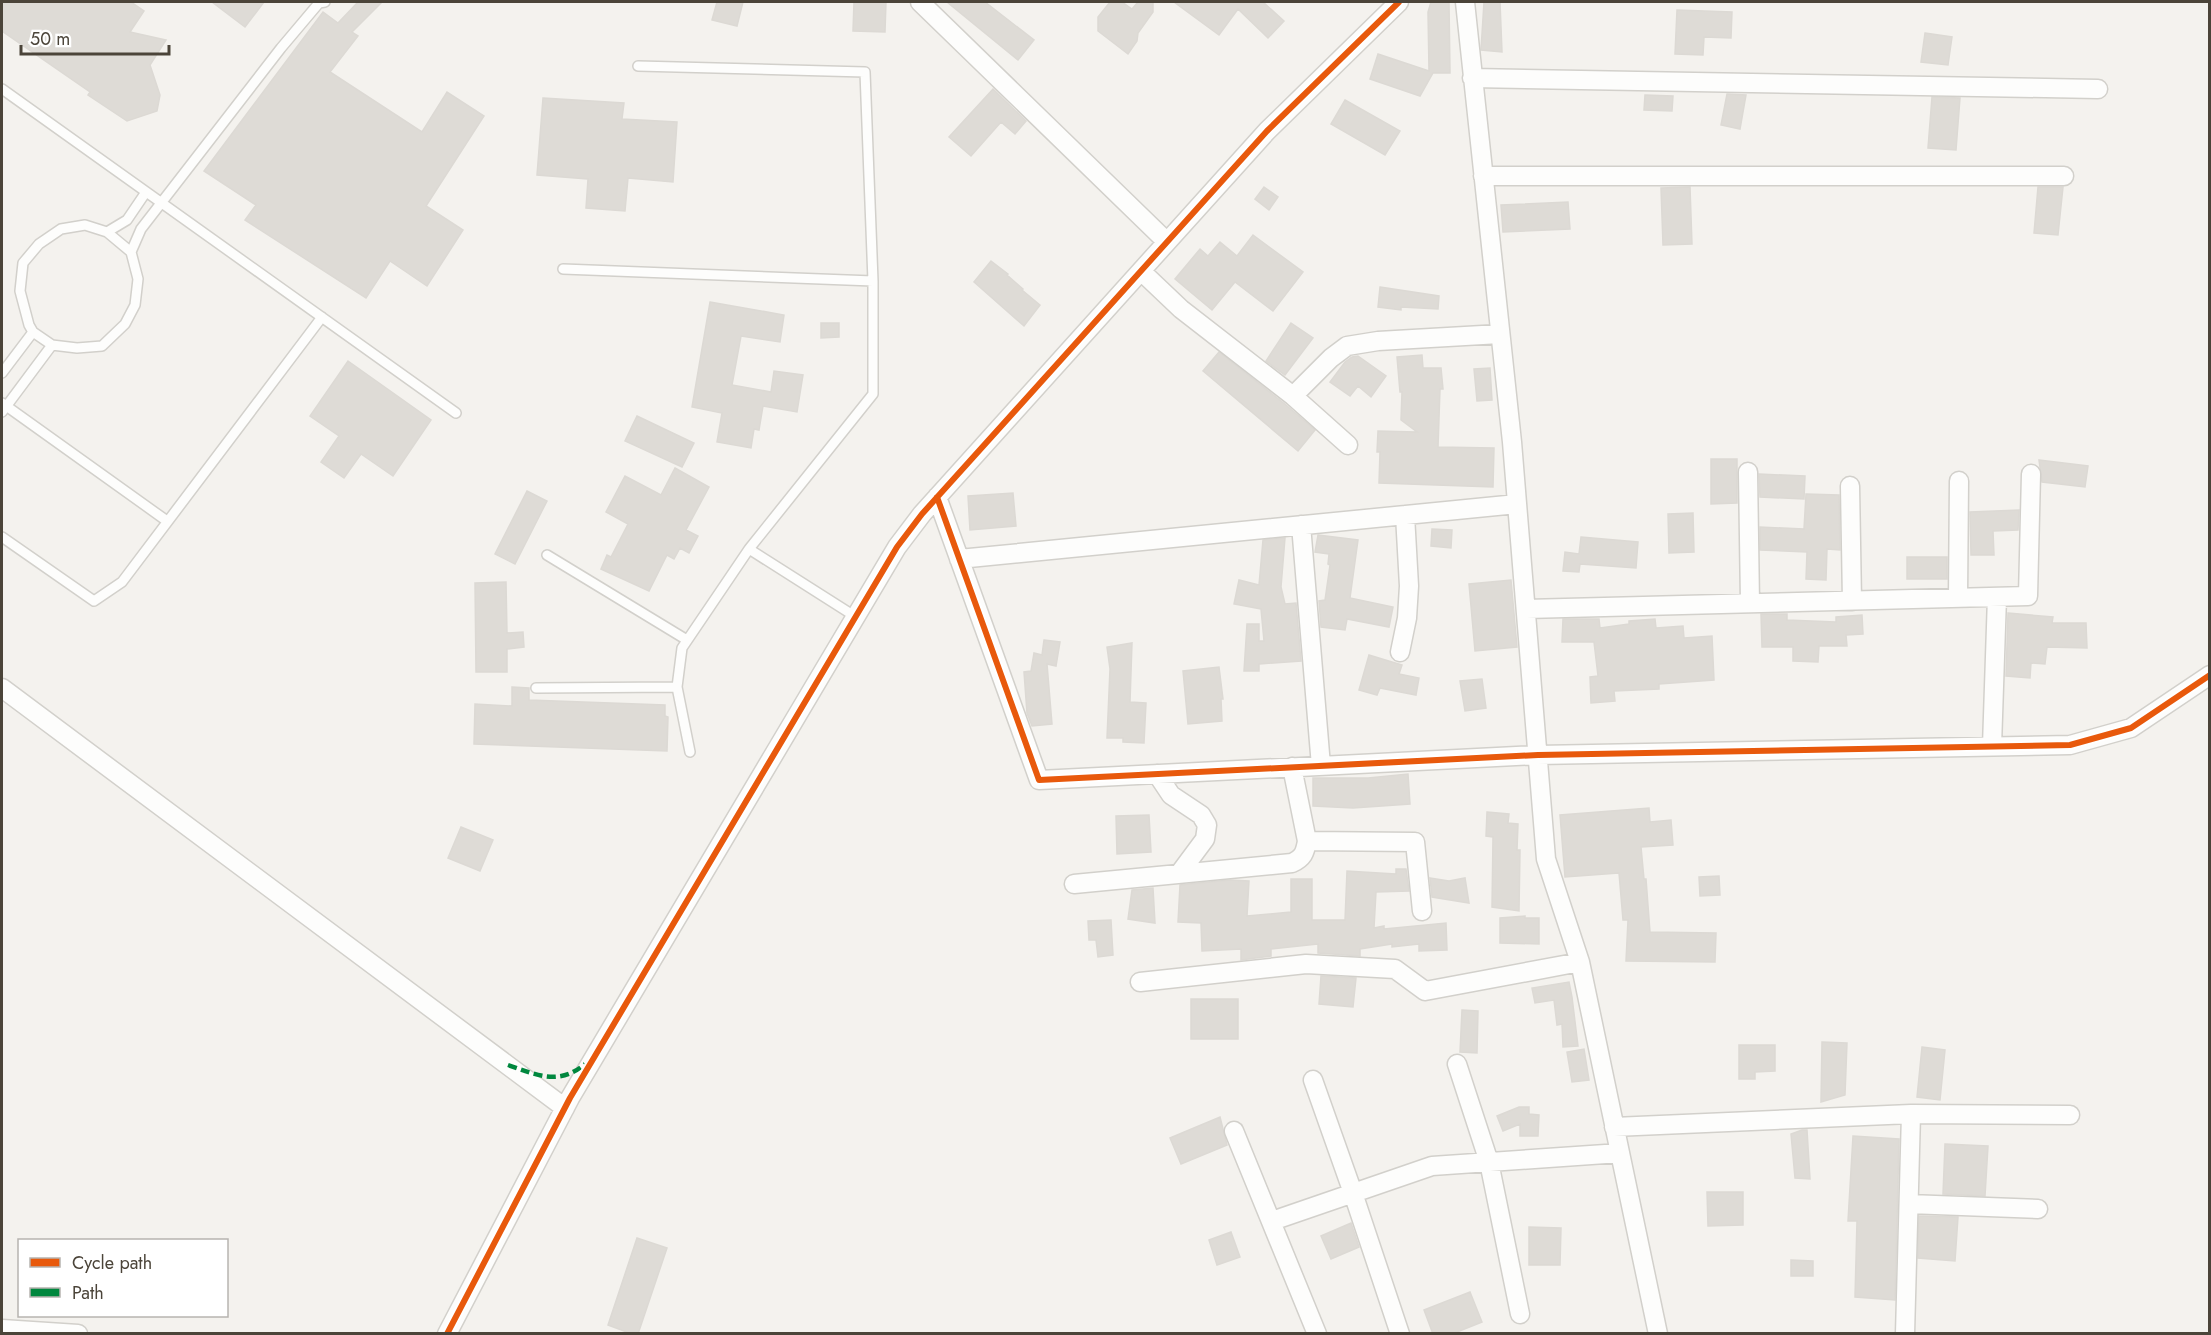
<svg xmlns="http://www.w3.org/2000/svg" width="2211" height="1335" font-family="Jost,sans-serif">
  <rect width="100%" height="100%" fill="#f4f2ee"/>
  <path fill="#dedbd6" stroke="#dcd9d4" stroke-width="1.5" d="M2 2H131L144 11 130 32 166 40 150 65 160 95 157 111 127 121 88 95 90 92 2 31Z
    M212 2H264L245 27Z
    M358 2H382L352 32 358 36 330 72 422 132 447 92 484 116 426 206 463 230 427 286 390 261 366 298 245 220 256 205 204 171 323 12 338 23Z
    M717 2H743L737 26 712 20Z
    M854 2H886L885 32 853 31Z
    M947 2H985L1034 40 1018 60Z
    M1110 2H1122L1132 9 1138 2H1153V12L1138 33 1137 41 1128 54 1098 31V17Z
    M1174 2H1263L1284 21 1268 38 1238 9 1219 35Z
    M1431 2H1449L1450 73H1433L1420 96 1370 79 1378 54 1429 71 1428 12Z
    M1484 2H1500L1502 52 1481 50Z
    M1677 10 1732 12 1731 38 1704 37 1703 55 1675 54Z
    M1925 33 1952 37 1948 65 1921 62Z
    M993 89 1026 121 1015 134 1001 122 971 156 949 137Z
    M1727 94 1746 95 1740 129 1721 125Z
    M1645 95 1673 96 1672 111 1644 110Z
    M1932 97 1960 98 1956 150 1928 148Z
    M543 98 624 103 622 119 677 122 673 182 628 178 625 211 586 208 588 179 537 175Z
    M1345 100 1400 131 1385 155 1331 124Z
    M1264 187 1278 197 1269 210 1255 199Z
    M1690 187 1692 244 1663 245 1661 188Z
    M2038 187H2063L2058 235 2034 233Z
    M1568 202 1570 229 1503 232 1501 205Z
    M1253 235 1303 272 1273 311 1235 282 1212 310 1175 279 1200 249 1208 256 1220 242 1237 256Z
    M991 261 1008 274 1007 275 1023 289 1022 290 1040 305 1024 326 974 282Z
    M1380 287 1439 296 1438 309 1401 307V310L1378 307Z
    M710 302 784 315 780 342 741 336 732 385 771 392 774 371 803 375 797 412 763 406 759 430 754 429 751 448 717 442 722 413 692 407Z
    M821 323H839V337L821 338Z
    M1291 323 1313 338 1285 375 1266 361Z
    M1219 352 1286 405 1315 430 1298 451 1203 371Z
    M1422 355 1423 368H1441L1443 389H1440L1438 447 1494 448 1493 487 1379 483 1380 452H1377L1378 431 1417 432 1401 420 1402 392H1400L1397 357Z
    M1358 356 1386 376 1371 397 1358 386 1350 396 1330 382 1345 362 1352 357Z
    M348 361 431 420 393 476 361 454 344 478 321 462 339 436 310 416Z
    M1490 368 1492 400 1477 401 1474 369Z
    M637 416 694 443 682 467 625 441Z
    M1711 459H1737V503L1711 504Z
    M2039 460 2088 466 2085 487 2042 482Z
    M675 468 709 487 686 530 698 536 689 553 680 548 674 559 667 555 649 591 601 569 607 555 611 557 628 524 606 512 625 476 661 495Z
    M1759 474 1805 476 1804 499 1760 497Z
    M527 491 547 501 515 564 495 554Z
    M1013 493 1016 526 970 530 968 496Z
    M1806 494 1839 495 1840 550 1827 549 1826 580 1806 579 1807 552 1760 550V527L1804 529Z
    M2019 510 2018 530 1993 531 1994 555H1971L1970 512Z
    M1693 513 1694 552 1669 553 1668 514Z
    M1432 529 1452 530 1451 548 1431 546Z
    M1318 535 1358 540 1350 598 1393 607 1389 627 1347 619 1345 630 1321 627 1319 601 1325 600 1330 565 1328 564 1329 554 1315 552Z
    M1581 537 1638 542 1636 568 1580 564 1579 572 1563 571 1565 552 1579 554Z
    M1285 538 1281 587 1285 604 1296 603 1301 661 1259 664V671H1244L1247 624H1259V641H1264L1261 609 1234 604 1239 580 1259 585 1263 540Z
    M1907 557H1947V579H1907Z
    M1511 580 1517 647 1475 651 1469 584Z
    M506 582 507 633 523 632 524 647 507 649V672H476L475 583Z
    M2008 613 2053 617 2052 623H2086L2087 648 2047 647 2045 664 2031 663 2030 678 2006 676Z
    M1761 614H1787V620L1836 622V617L1862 615 1863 634 1846 635 1847 646H1819L1818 662 1793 661V647H1762Z
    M1563 619H1599L1600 628 1629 624V621L1655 619 1656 628 1683 626 1684 638 1712 636 1714 680 1659 684V689L1614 691 1615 701 1591 703 1590 677 1598 676 1594 642H1562Z
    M1044 640 1060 642 1056 666 1047 664 1052 724 1032 726 1027 713 1024 672 1031 671 1034 653 1042 655Z
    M1132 643 1130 702 1146 703 1144 743 1123 742V738H1107L1110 669 1107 647Z
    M1369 655 1402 665 1399 674 1419 678 1416 695 1380 688 1377 695 1359 690Z
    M1219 667 1223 699H1221L1222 721 1188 724 1183 671Z
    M1482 679 1486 708 1465 711 1460 681Z
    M512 687 529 688V700L665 705V716L668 717 667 751 474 744 475 704 512 706Z
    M1408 774 1410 804 1353 808 1313 806V778H1368Z
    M1649 808 1650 822 1671 820 1673 845 1641 847 1644 879H1646L1650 932 1716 933 1715 962 1626 961 1628 920H1623L1619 873 1565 877 1560 815Z
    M1487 812 1509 814 1508 823 1518 824 1517 850H1520L1519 911 1492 907 1493 837 1486 836Z
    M1149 815 1151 852 1117 854 1116 816Z
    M461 827 493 840 480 871 448 858Z
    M1396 869H1406L1409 891 1376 892 1374 928 1384 926V929L1446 923 1447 950 1419 951V944L1392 947V944L1360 949V956L1318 953V944L1271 949V956L1241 960V949L1202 951 1201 923 1178 922 1180 885 1230 880 1249 881 1247 916 1291 912V879H1312V920H1345L1347 871 1396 874Z
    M1719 876 1720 895 1700 896 1699 877Z
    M1430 878 1449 881 1465 878 1469 903 1432 897Z
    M1153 888 1155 923 1128 919 1132 890Z
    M1525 916V918H1539V944L1500 943V918Z
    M1111 920 1113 955 1098 957 1096 940H1089L1088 921Z
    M1321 976 1356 978 1353 1007 1319 1004Z
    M1569 982 1572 997 1578 1046 1563 1047 1562 1024 1557 1025 1554 1000 1535 1003 1532 988Z
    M1191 999H1238V1039H1191Z
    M1462 1010 1478 1011 1477 1053 1460 1052Z
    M1822 1042 1847 1043 1845 1095 1821 1102Z
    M1739 1045H1775V1071L1755 1072V1079H1739Z
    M1922 1047 1945 1050 1940 1100 1917 1097Z
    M1584 1049 1589 1080 1572 1082 1567 1052Z
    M1519 1107H1529V1114L1539 1115 1538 1136H1520V1124L1503 1131 1497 1116Z
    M1220 1117 1227 1145 1181 1164 1170 1138Z
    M1802 1130H1807L1810 1179 1795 1178 1791 1134Z
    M1853 1136 1899 1139 1895 1300 1855 1297 1857 1221H1848Z
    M1945 1144 1988 1146 1985 1196 1943 1194Z
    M1707 1192H1743V1225L1708 1226Z
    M1919 1216 1958 1217 1955 1261 1918 1258Z
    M1351 1223 1359 1247 1331 1259 1321 1236Z
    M1529 1227 1561 1228 1560 1265H1529Z
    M1231 1232 1240 1257 1217 1265 1209 1240Z
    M637 1238 667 1248 638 1334H632L608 1325Z
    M1791 1260 1813 1261V1276H1791Z
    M1470 1292 1482 1322 1452 1334H1433L1424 1310Z"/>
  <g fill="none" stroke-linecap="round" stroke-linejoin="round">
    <g stroke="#d2d0cb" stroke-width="12">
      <path id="lane" d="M638 66 865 72 873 281
        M2 89 456 413
        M107 232 127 220 146 192
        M131 252 107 232 85 225 61 229 39 244 23 263 20 291 29 325 33 332 52 345 77 348 102 346 125 324 135 305 138 279 131 252 141 229 281 48 319 3 325 2
        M563 269 873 281V394L749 549 856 617
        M2 373 33 332
        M2 403 167 521
        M2 412 52 345
        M2 537 94 601 122 582 322 317
        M547 555 687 640
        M536 688 677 687
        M690 752 677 687 682 648 749 549"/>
    </g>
    <g stroke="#d2d0cb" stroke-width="21">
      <path id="street" d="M920 2 1167 242
        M1465 2 1512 442 1546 859 1580 962 1658 1334
        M1472 78 2098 89
        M1483 176H2064
        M1141 271 1181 309 1293 396 1348 445
        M1293 396 1331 358 1347 346 1378 341 1500 334
        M1748 472 1750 603
        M1850 486 1852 601
        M937 497 1039 780 1538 755 2070 745 2131 728 2210 675
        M1301 525 1321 766
        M959 559 1517 504
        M1958 598 1959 481
        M1526 609 2028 596 2031 474
        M1400 652 1407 618 1409 586 1405 515
        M2 688 565 1108
        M1992 746 1997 597
        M1292 767 1307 841 1415 842 1422 911
        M1157 774 1171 795 1201 815 1207 825 1205 839 1179 874
        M1074 884 1292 863C1303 858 1305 853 1307 841
        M1140 982 1306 964 1395 969 1425 991 1580 962
        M1457 1064 1489 1162 1520 1314
        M1313 1080 1353 1193 1400 1334
        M1911 1114 2070 1115
        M1614 1127 1911 1114 1905 1334
        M1234 1131 1317 1334
        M1909 1204 2038 1209
        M1272 1221 1432 1166 1620 1153
        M2 1329 78 1334
        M447 1334 570 1098 897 547 922 514 1267 131 1399 2"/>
    </g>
    <use href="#lane" stroke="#fdfdfc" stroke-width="9"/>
    <use href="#street" stroke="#fdfdfc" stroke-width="18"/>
    <path stroke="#00873e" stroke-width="4.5" stroke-dasharray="9 4.5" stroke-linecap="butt" d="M508 1065C537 1075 559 1086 585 1064"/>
    <g stroke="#fff" stroke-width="10">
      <path id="cycleway" d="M937 497 1039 780 1538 755 2070 745 2131 728 2210 675
        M447 1334 570 1098 897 547 922 514 1267 131 1399 2"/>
    </g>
    <use href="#cycleway" stroke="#e8590c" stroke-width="6"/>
  </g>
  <rect width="2211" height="1335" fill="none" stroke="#4b4439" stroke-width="6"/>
  <rect x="18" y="1239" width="210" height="78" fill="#ffffff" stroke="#b7b4b0" stroke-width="1.5"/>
  <rect x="30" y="1258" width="30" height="9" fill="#e8590c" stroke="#b7b4b0" stroke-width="1.5"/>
  <text x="72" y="1269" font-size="18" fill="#4b4439">Cycle path</text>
  <rect x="30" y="1288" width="30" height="9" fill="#00873e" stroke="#b7b4b0" stroke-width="1.5"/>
  <text x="72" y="1299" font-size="18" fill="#4b4439">Path</text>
  <path d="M21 45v9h148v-9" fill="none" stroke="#4b4439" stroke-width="3"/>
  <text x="30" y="45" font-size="18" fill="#4b4439" stroke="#ffffff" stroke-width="4.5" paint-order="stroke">50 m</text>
</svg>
